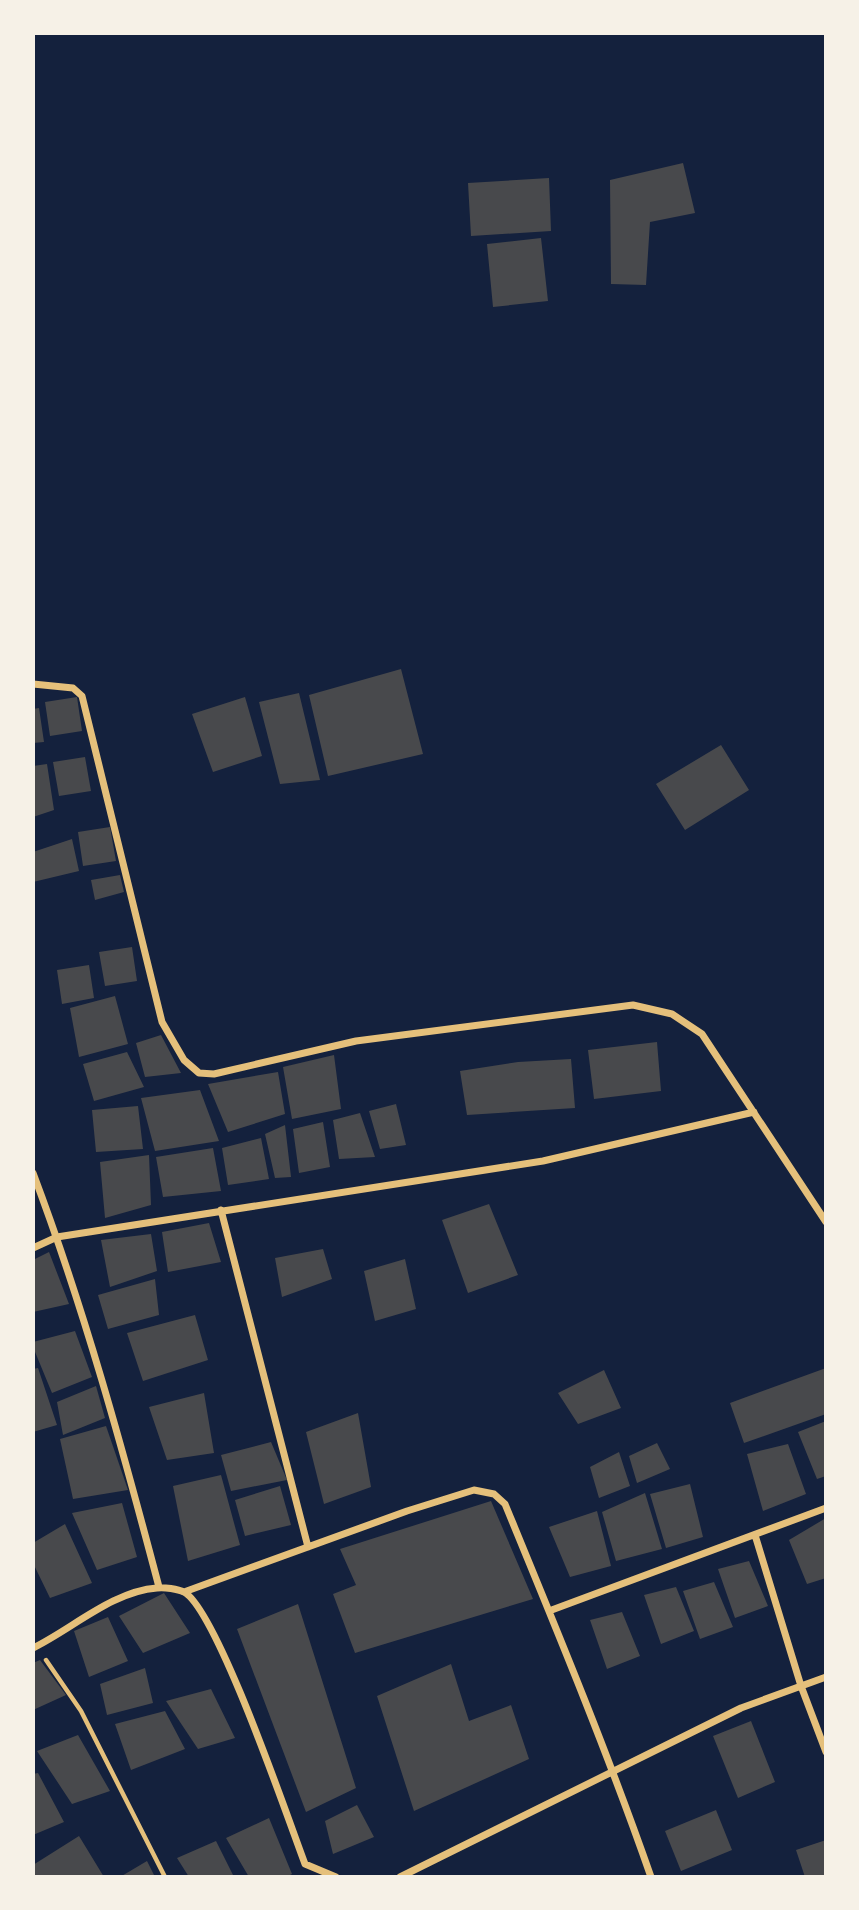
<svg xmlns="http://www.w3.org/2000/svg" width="859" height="1910" font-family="Manrope,sans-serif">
  <rect width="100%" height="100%" fill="#14213d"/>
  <path fill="#48494c" d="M683 163 695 213 650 222 646 285 611 284 610 180Z
    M549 178 551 231 471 236 468 183Z
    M541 238 548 301 493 307 487 244Z
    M401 669 423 754 328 776 309 695Z
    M299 693 320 780 280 784 259 702Z
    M77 697 82 731 50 736 45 702Z
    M245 697 262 756 213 772 192 714Z
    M39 708 44 742 33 743V709Z
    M721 745 749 790 685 830 656 784Z
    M85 757 91 791 59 796 53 762Z
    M47 764 54 810 33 817V766Z
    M110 827 116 861 83 866 78 832Z
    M72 839 79 871 33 882V852Z
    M120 875 124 892 95 900 91 880Z
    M132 947 137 981 105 986 99 952Z
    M89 965 94 998 62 1004 57 970Z
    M115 996 128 1044 79 1057 70 1008Z
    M161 1035 181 1073 145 1077 136 1043Z
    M657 1042 661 1091 594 1099 588 1050Z
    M127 1052 144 1087 94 1101 83 1064Z
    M334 1055 341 1109 292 1119 283 1067Z
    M571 1059 575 1108 467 1115 460 1071 518 1062Z
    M278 1072 285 1114 228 1132 208 1084Z
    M200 1090 219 1141 155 1151 141 1098Z
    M396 1104 406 1145 380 1149 369 1111Z
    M138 1106 143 1149 96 1152 92 1110Z
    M360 1113 375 1157 339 1159 333 1120Z
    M323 1122 330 1167 299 1173 293 1129Z
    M285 1125 291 1177 275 1178 265 1134Z
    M261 1138 269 1179 228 1185 222 1148Z
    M213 1148 221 1191 163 1197 156 1157Z
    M149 1155 151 1205 105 1218 100 1162Z
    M489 1204 518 1275 468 1293 442 1220Z
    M209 1223 221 1262 168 1272 162 1232Z
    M151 1234 157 1271 110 1287 101 1240Z
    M323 1249 332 1279 282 1297 275 1258Z
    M49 1252 69 1304 33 1312V1260Z
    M405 1259 416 1309 375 1321 364 1271Z
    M155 1279 159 1315 108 1329 98 1295Z
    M195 1315 208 1360 143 1381 127 1333Z
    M75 1331 92 1377 52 1393 33 1347V1342Z
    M38 1368 57 1425 33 1432V1369Z
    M826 1368V1414L744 1443 730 1403Z
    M604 1370 621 1408 578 1424 558 1393Z
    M96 1386 105 1418 63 1435 57 1402Z
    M204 1393 214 1453 167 1460 149 1407Z
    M358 1413 371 1487 324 1504 306 1432Z
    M826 1421V1476L817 1479 798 1432Z
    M106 1426 128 1490 73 1499 60 1439Z
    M271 1442 287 1480 231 1491 221 1455Z
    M657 1443 670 1469 637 1483 629 1456Z
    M788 1444 806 1494 763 1511 747 1454Z
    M619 1452 630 1486 599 1498 590 1467Z
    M221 1475 240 1545 188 1561 173 1486Z
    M690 1484 703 1537 666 1548 650 1494Z
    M280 1486 291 1525 245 1536 235 1500Z
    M645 1493 662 1549 616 1561 602 1512Z
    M491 1501 533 1599 355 1653 333 1594 356 1585 340 1549Z
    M122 1503 137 1557 97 1570 72 1513Z
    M597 1511 611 1566 570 1577 549 1527Z
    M826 1518V1578L807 1584 789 1540Z
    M65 1524 92 1583 50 1598 33 1563V1543Z
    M749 1561 768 1606 735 1618 718 1569Z
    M714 1582 733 1627 700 1639 683 1591Z
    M676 1587 694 1631 661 1644 644 1595Z
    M164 1593 190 1633 143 1653 119 1616Z
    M298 1604 356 1788 306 1812 237 1629Z
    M622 1612 640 1656 607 1669 590 1620Z
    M108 1617 128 1661 89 1677 74 1631Z
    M40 1660 66 1695 33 1710V1663Z
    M451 1664 469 1721 511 1705 529 1759 414 1811 377 1696Z
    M145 1668 153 1703 107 1715 100 1684Z
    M211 1689 235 1738 198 1749 166 1701Z
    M165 1711 185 1749 131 1770 115 1724Z
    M751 1721 775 1782 738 1798 713 1736Z
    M78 1735 110 1791 72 1804 37 1751Z
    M38 1773 64 1822 33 1835V1774Z
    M357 1805 374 1837 333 1854 325 1821Z
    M716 1810 732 1850 681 1871 665 1831Z
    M269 1818 292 1874 286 1877H249L226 1838Z
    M79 1836 104 1877H33V1865Z
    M826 1840V1877H805L796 1850Z
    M216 1841 234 1877H189L177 1858Z
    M147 1861 155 1877H120Z"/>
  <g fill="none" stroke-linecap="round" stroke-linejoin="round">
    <path stroke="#e5c07b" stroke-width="4.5" d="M46 1660 81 1711 165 1877"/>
    <path stroke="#e5c07b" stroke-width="7" d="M33 684 73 688 82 696 162 1022 184 1060 199 1073 214 1074 356 1041 633 1005 672 1014 702 1034 826 1222
      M33 1173C84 1308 122 1447 159 1587
      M221 1210 308 1547
      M33 1248 57 1237 543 1161 754 1112
      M755 1535 801 1686 826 1752
      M184 1592 407 1511 474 1490 494 1494 505 1504C556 1628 607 1751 651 1877
      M549 1611 826 1508
      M33 1648C72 1629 113 1591 157 1588 164 1587 178 1589 184 1592 217 1610 288 1819 305 1864L336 1877
      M400 1877 741 1708 826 1677"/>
  </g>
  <rect width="859" height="1910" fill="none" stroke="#f6f1e7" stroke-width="70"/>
</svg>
